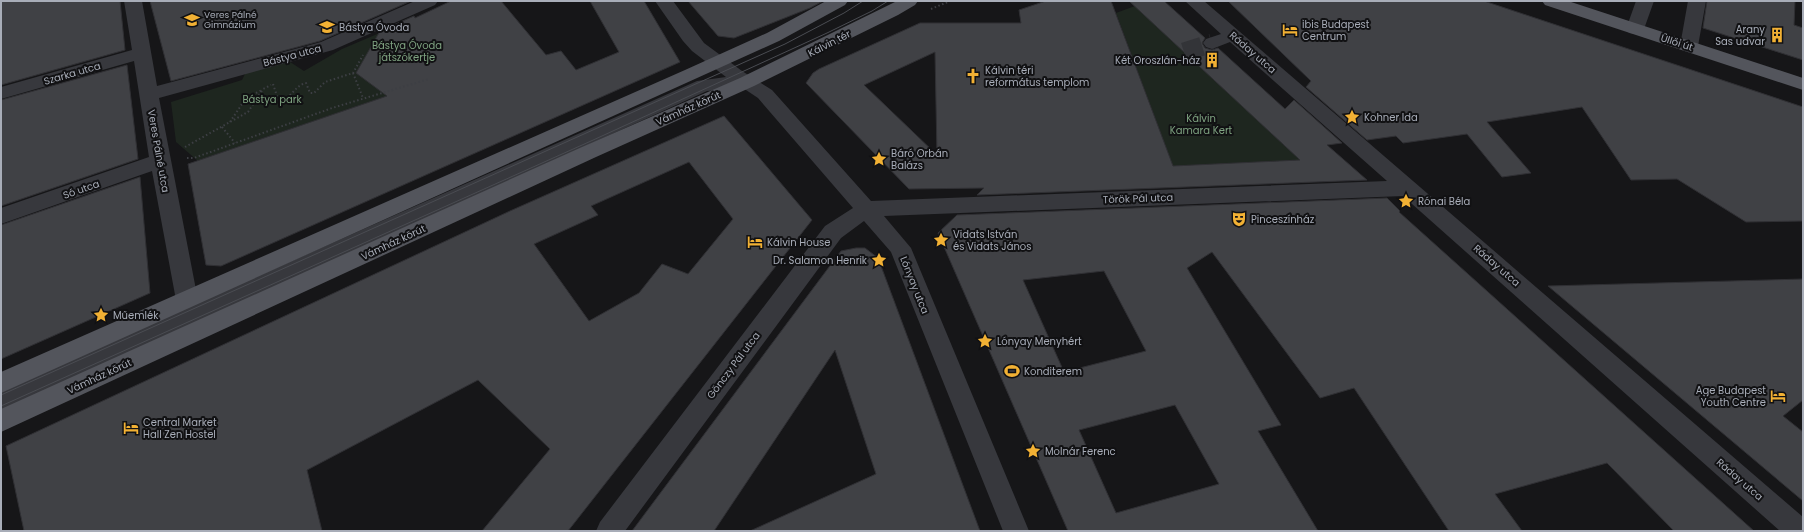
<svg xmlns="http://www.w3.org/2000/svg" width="1804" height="532" font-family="Poppins,sans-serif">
  <rect width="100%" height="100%" fill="#161618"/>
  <path fill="#1e261f" d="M1135 6 1300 160 1173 166 1116 13Z
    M415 18 455 73 198 161 176 142 171 102 242 80 247 70 287 60 304 71 342 49Z"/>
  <path fill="#404145" stroke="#303034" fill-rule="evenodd" d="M1 1H120L125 50 1 85Z
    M150 1H411L320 41 171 81Z
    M451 1H501L546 55 561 51 576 70 619 52 590 1H644L680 62 221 266 206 265 188 164 387 96 356 73 380 31 414 16 415 18Z
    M688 1H823L810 8 734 38 718 36Z
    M1046 1H1111L1173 166 1300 160 1129 1H1164L1205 38 1202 43 1205 48 1212 50 1218 48 1285 109 1294 100 1342 143 1327 145 1367 180 977 195 984 188 909 189 806 83 813 73 819 69 920 23H1021L1019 10ZM935 52 937 155 864 85Z
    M1228 1H1484L1803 107V221L1746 222 1677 179 1631 180 1582 107 1487 122 1531 173 1502 177 1467 134 1403 143 1396 136 1367 140 1306 87 1311 81Z
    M1707 1H1795L1794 25 1803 28V60L1703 28Z
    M127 65 138 159 1 206V100Z
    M724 116 812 220 568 531H482L550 449 478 380 307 470 322 531H24L6 446 510 211ZM689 162 733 219 688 274 662 264 639 293 589 321 534 244 598 215 591 206Z
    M140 177 150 293 1 359V225Z
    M1387 198 1400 211 1399 212 1754 531H1674L1607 463 1495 494 1522 531H1449L1354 388 1320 398 1212 252 1187 268 1281 425 1258 431 1318 531H1068L938 233 957 215ZM1104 271 1146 351 1064 372 1023 280ZM1175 405 1219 484 1116 513 1079 430Z
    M856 248H865L878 258 980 531H750L876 474 835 350 714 531H632L841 251Z
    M1803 279V400L1783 416 1803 432V501L1548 286Z"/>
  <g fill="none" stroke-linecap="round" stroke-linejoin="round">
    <path stroke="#333438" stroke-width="19" stroke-dasharray="19 10" stroke-linecap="butt" d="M1184 52 1212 43"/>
    <path stroke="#3d3f44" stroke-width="2" stroke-dasharray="1.5 2.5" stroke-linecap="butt" d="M931 9 950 1
      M353 73 363 98
      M273 84 279 102C290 100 295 85 306 83L310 93H314L325 82 353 73 363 55
      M230 122 246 98 262 90
      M222 127 235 143
      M185 147 248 112 263 89 271 85
      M187 158H194L332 108 429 79"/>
    <path fill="#37383d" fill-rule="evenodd" d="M124 1H142L157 86 321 42 415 1H438L435 5 333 50 159 98 198 300 197 303 697 81 726 77 692 51 683 41 655 1H673L704 43 742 71 772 90 871 201 1387 181 1230 42 1212 49 1206 47 1203 43 1206 39 1221 34 1185 1H1204L1803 517V531H1780L1403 196 884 216 911 248 1029 531H1003L891 252 864 221 841 238 625 531H596L600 522 825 226 853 208 758 98 743 88 707 91 1 411V390L185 308 179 306 176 300 152 171 1 224V208L149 157 134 61 1 99V87L132 50Z
      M1636 1H1654L1644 29 1641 33 1635 34 1629 33 1626 29Z
      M1688 1H1706L1698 46 1695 50 1689 52 1683 50 1680 46Z"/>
    <path fill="#53555c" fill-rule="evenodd" d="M826 1H848L845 5 779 41 1 393V372L685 70 767 33Z
      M897 1H918L915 5 898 15 754 86 596 157 1 432V409L582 147 740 78Z
      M1542 1H1568L1803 78V90L1545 5Z"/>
    <path stroke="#4a4c52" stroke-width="1" d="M1 395 785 44 844 13 863 1
      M1 406 591 141 827 33 872 11 888 1"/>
  </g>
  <defs>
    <g id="school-bare" transform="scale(1.2)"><path d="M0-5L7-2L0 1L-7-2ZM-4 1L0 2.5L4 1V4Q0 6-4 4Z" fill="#f2b134" stroke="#111113" stroke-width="2.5" paint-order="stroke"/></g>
    <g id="hotel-bare" transform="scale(1.2)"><path d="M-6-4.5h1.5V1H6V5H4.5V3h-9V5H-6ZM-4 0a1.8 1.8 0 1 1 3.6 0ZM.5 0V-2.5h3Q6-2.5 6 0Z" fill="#f2b134" stroke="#111113" stroke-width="2.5" paint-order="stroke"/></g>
    <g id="building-bare" transform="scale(1.2)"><path d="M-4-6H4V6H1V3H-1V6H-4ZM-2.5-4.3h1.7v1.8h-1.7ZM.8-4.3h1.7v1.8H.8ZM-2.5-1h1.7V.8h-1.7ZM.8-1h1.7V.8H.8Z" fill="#f2b134" stroke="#111113" stroke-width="2.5" paint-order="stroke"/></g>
    <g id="church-bare" transform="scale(1.2)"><path d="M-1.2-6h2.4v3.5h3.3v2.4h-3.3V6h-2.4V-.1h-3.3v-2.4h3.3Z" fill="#f2b134" stroke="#111113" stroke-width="2.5" paint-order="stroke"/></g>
    <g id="sight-bare" transform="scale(1.2)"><path d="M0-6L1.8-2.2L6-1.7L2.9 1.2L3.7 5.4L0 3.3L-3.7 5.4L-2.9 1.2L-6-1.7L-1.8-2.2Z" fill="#f2b134" stroke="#111113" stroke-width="2.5" paint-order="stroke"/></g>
    <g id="theatre-bare" transform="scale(1.2)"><path d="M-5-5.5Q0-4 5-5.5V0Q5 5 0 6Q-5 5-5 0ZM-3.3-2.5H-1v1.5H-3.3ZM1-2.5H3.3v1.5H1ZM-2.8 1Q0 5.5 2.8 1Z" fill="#f2b134" stroke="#111113" stroke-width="2.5" paint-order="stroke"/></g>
    <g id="stadium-bare" transform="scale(1.2)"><path d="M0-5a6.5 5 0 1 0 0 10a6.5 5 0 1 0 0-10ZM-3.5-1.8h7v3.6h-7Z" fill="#f2b134" stroke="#111113" stroke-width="2.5" paint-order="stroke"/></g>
  </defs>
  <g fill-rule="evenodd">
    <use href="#school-bare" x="192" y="20"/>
    <use href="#school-bare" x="327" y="27"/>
    <use href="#hotel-bare" x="1290" y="30"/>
    <use href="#building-bare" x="1777" y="35"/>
    <use href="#building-bare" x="1212" y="60"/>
    <use href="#church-bare" x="973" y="76"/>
    <use href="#sight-bare" x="1352" y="117"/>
    <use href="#sight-bare" x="879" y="159"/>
    <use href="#sight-bare" x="1406" y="201"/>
    <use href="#theatre-bare" x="1239" y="219"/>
    <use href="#sight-bare" x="941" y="240"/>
    <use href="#hotel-bare" x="755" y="242"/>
    <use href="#sight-bare" x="879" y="260"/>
    <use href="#sight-bare" x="101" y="315"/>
    <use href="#sight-bare" x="985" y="341"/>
    <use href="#stadium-bare" x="1012" y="371"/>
    <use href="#hotel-bare" x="1778" y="396"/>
    <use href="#hotel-bare" x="131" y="428"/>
    <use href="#sight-bare" x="1033" y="451"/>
  </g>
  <g text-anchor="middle" stroke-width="4" stroke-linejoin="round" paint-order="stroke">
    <g font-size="9" fill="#a8adb8" stroke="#111113" text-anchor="start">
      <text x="204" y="18">Veres Pálné<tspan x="204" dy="10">Gimnázium</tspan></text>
    </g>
    <g font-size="10" fill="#a8adb8" stroke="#111113" text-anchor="start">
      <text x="1302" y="28">ibis Budapest<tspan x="1302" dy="12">Centrum</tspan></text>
      <text x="339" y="31">Bástya Óvoda</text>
      <text x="1765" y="33" text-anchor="end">Arany<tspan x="1765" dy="12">Sas udvar</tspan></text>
      <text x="1200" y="64" text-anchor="end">Két Oroszlán-ház</text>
      <text x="985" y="74">Kálvin téri<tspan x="985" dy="12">református templom</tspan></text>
      <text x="1364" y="121">Kohner Ida</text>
      <text x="891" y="157">Báró Orbán<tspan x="891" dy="12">Balázs</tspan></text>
      <text x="1418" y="205">Rónai Béla</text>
      <text x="1251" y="223">Pinceszínház</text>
      <text x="953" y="238">Vidats István<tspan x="953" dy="12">és Vidats János</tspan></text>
      <text x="767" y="246">Kálvin House</text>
      <text x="867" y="264" text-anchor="end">Dr. Salamon Henrik</text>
      <text x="113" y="319">Műemlék</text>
      <text x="997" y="345">Lónyay Menyhért</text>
      <text x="1024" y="375">Konditerem</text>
      <text x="1766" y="394" text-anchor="end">Age Budapest<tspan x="1766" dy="12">Youth Centre</tspan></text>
      <text x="143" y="426">Central Market<tspan x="143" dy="12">Hall Zen Hostel</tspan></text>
      <text x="1045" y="455">Molnár Ferenc</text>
    </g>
    <g font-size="10" fill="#a8adb8" stroke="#111113">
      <text transform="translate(1677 42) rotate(18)" y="4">Üllői út</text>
      <text transform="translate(829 43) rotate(-27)" y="4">Kálvin tér</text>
      <text transform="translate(1253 52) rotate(41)" y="4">Ráday utca</text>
      <text transform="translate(292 55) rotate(-15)" y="4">Bástya utca</text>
      <text transform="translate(72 73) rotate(-16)" y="4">Szarka utca</text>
      <text transform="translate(688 108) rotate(-24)" y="4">Vámház körút</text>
      <text transform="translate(159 151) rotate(80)" y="4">Veres Pálné utca</text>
      <text transform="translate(81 189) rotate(-19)" y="4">Só utca</text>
      <text transform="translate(1138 198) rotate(-2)" y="4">Török Pál utca</text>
      <text transform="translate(393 242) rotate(-25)" y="4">Vámház körút</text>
      <text transform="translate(1497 265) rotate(41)" y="4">Ráday utca</text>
      <text transform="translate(915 285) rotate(68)" y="4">Lónyay utca</text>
      <text transform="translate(733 365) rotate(-53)" y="4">Gönczy Pál utca</text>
      <text transform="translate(99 376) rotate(-25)" y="4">Vámház körút</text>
      <text transform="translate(1740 479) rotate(41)" y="4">Ráday utca</text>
    </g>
    <g font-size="10" fill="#7fa381" stroke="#111113">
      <text x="407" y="49">Bástya Óvoda<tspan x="407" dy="12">játszókertje</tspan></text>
      <text x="272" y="103">Bástya park</text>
      <text x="1201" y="122">Kálvin<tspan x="1201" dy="12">Kamara Kert</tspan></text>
    </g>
  </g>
  <rect width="1804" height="532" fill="none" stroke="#a8adb8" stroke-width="4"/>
</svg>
